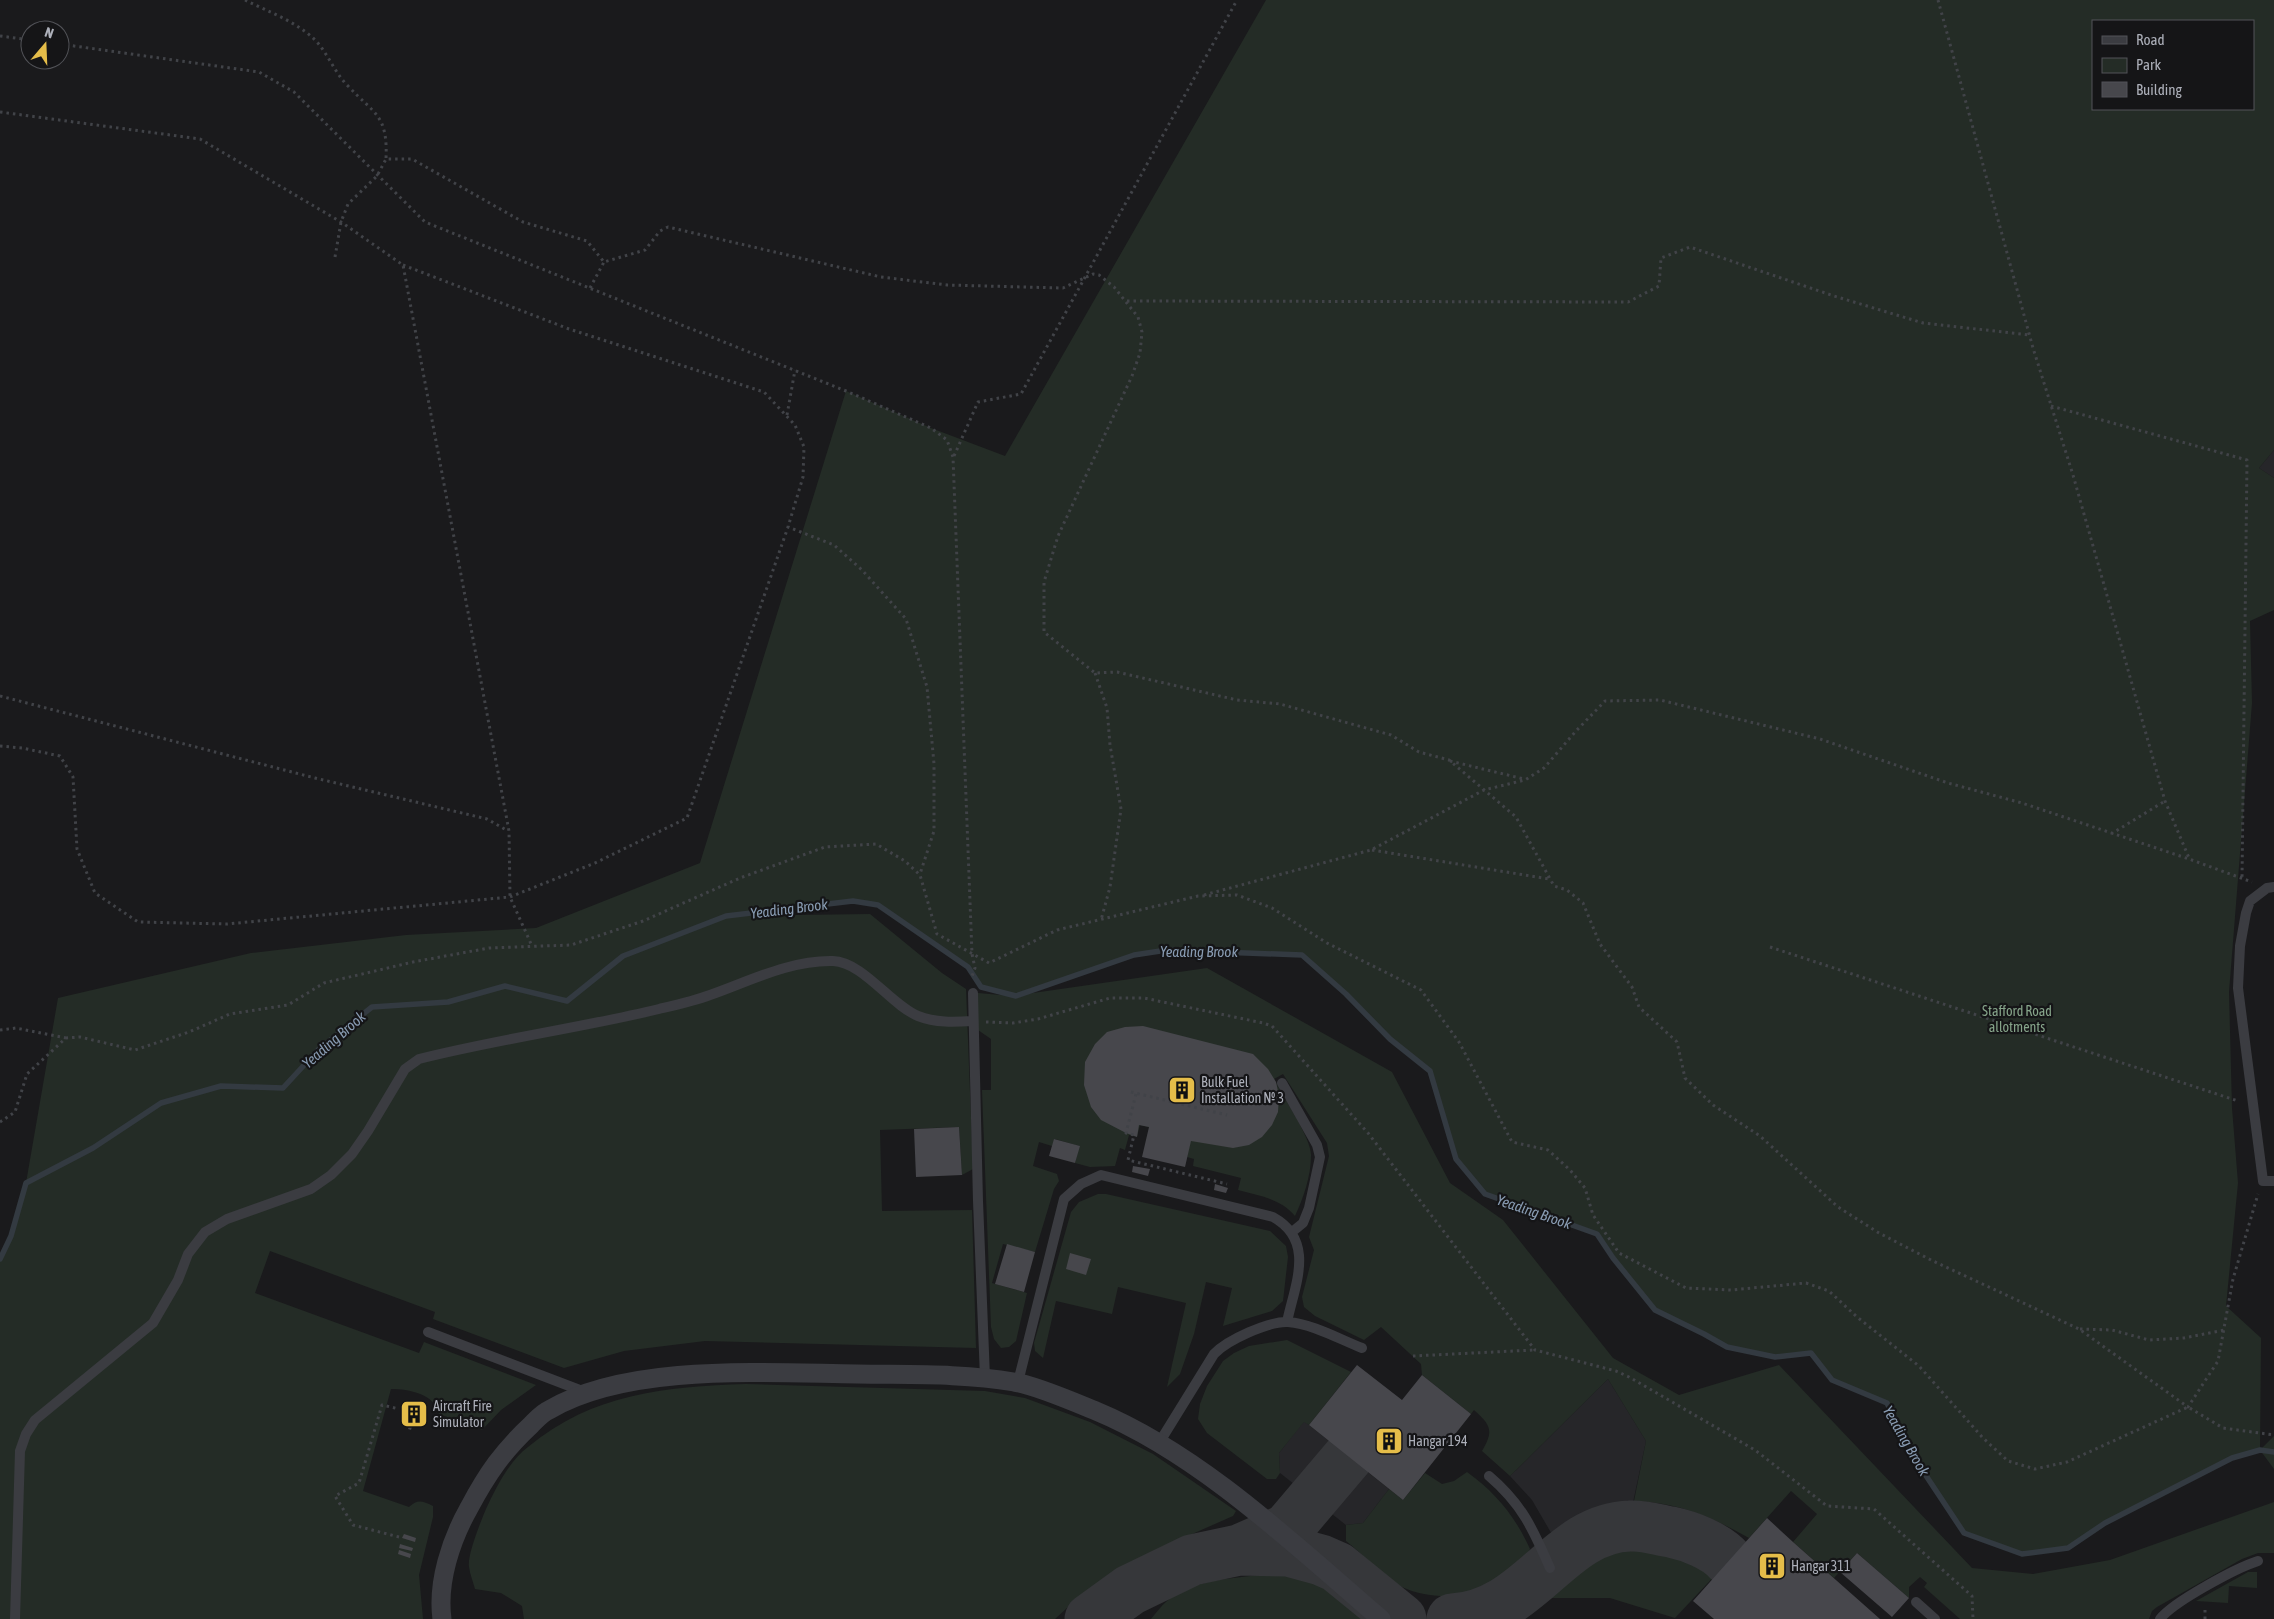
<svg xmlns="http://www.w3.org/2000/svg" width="2274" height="1619" font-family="'Asap Condensed',sans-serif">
  <rect width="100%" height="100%" fill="#1a1a1c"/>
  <path fill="#262629" d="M2274 450V478L2259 468Z
    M1608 1379 1646 1441 1628 1526 1603 1531 1575 1545 1564 1555 1532 1500 1510 1476Z
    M1304 1421 1389 1489 1363 1523 1346 1525 1280 1473 1279 1453Z"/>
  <path fill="#242c26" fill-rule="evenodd" d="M1266 0H2274V450L2259 468 2274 478V610L2250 621 2252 703 2229 992 2232 1108 2238 1183 2226 1306 2261 1338 2260 1450 2274 1436V1469L2260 1450 2232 1458 2105 1523 2068 1548 2022 1554 1964 1533 1913 1456 1887 1403 1832 1380 1811 1353 1775 1357 1727 1347 1704 1334 1655 1310 1613 1258 1597 1234 1485 1194 1456 1159 1430 1071 1390 1039 1346 994 1302 955 1167 950 1134 955 1079 973 1019 995 1207 968 1392 1072 1450 1183 1503 1220 1613 1358 1679 1395 1779 1365 1972 1568 2033 1574 2110 1560 2274 1502V1553H2258L2242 1559 2157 1607 2152 1611 2149 1619H1960L1924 1587 1927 1583 1920 1577 1909 1587V1598L1857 1553 1834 1578 1793 1542 1817 1514 1791 1491 1749 1538C1712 1517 1677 1502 1634 1501L1646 1441 1608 1379 1510 1476 1482 1451C1494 1431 1491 1425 1474 1410L1471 1414 1422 1375 1421 1364 1381 1327 1364 1340 1315 1316 1304 1307 1302 1297 1314 1250 1309 1237 1329 1156 1327 1143 1283 1074 1274 1079C1283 1097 1312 1139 1311 1156 1311 1176 1303 1199 1295 1216 1280 1198 1259 1196 1238 1190L1241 1178 1193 1166 1194 1159 1187 1157 1191 1138 1140 1125 1137 1137 1129 1135 1125 1150 1120 1148 1115 1166 1090 1167 1075 1163 1079 1146 1055 1139 1052 1146 1039 1142 1033 1166 1057 1174 1059 1181 1054 1189 1035 1252 1003 1244 992 1283 1027 1293 1016 1341 1009 1347 1001 1348 994 1339 991 1327 982 1090H991V1039L978 1030V993L1012 996 981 987 968 967 878 905 853 901 732 916 870 914 942 973 966 989 973 1169 962 1175 959 1127 880 1130 882 1211 972 1210 976 1348 705 1341 624 1351 564 1368 433 1319 435 1312 270 1251 255 1293 419 1353 424 1342 536 1385 501 1410 482 1430 439 1414C435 1394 409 1389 391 1389L363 1491 409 1507C418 1499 422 1501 433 1506V1517L419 1575 423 1619H0V1259L11 1236 26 1183 58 998 251 953 406 935 536 928 700 863 846 391 931 428 1005 456ZM2093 21H2253V109H2093Z
    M1098 1194H1106L1270 1231 1286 1246 1288 1257 1283 1301 1272 1311 1223 1326 1232 1288 1206 1282 1194 1334 1180 1374 1167 1387 1186 1303 1118 1287 1112 1314 1056 1301 1043 1358 1035 1351 1034 1343 1071 1212 1079 1202Z
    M1287 1340 1351 1372 1309 1425 1304 1422 1279 1453 1280 1473 1276 1479H1267L1207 1433 1198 1419 1200 1404 1207 1386 1223 1361 1234 1353 1249 1346Z
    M746 1384 985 1391 1025 1398 1090 1422 1153 1454 1236 1511 1233 1516 1156 1550 1081 1595 1055 1619H524L522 1606 501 1593 475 1589C473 1582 470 1574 469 1567 467 1555 481 1521 486 1509 496 1488 509 1461 528 1447 593 1393 665 1387 746 1384Z
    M1467 1472C1496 1493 1515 1516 1530 1549 1527 1556 1525 1565 1520 1570 1493 1598 1435 1603 1402 1587 1388 1580 1360 1552 1346 1541V1525L1363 1523 1389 1489 1403 1500 1425 1473 1442 1484 1454 1481Z
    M1640 1547C1669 1548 1694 1555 1720 1570L1675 1618 1610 1598H1549C1580 1564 1594 1553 1640 1547Z
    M2248 1572H2257V1588L2229 1586 2228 1603 2196 1601Z
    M1262 1575H1294L1325 1585 1363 1619H1151C1156 1613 1161 1606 1167 1601 1192 1580 1231 1578 1262 1575Z"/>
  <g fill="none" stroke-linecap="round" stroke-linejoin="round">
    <path stroke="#333a41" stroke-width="5.5" d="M0 1259 11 1236 26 1183 93 1148 161 1103 221 1086 283 1088 318 1050 372 1007 448 1002 505 986 567 1001 623 956 726 916 853 901 878 905 968 967 981 987 1016 996 1134 955 1167 950 1302 955 1346 994 1390 1039 1430 1071 1456 1159 1485 1194 1597 1234 1613 1258 1655 1310 1704 1334 1727 1347 1775 1357 1811 1353 1832 1380 1887 1403 1913 1456 1964 1533 2022 1554 2068 1548 2105 1523 2232 1458 2260 1450 2274 1452"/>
    <path stroke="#36373a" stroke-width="51" d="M1239 1550 1287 1529 1348 1457
      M1090 1619 1130 1590 1192 1560 1239 1550 1288 1551 1321 1560 1337 1567 1401 1619
      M1452 1619C1531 1615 1558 1528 1630 1526 1644 1525 1658 1530 1671 1532 1690 1536 1716 1546 1729 1561"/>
  </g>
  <path fill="#47474c" d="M1143 1026 1253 1054 1268 1069 1276 1082 1279 1096 1278 1112 1272 1125 1262 1137 1249 1145 1233 1148 1191 1141 1185 1167 1142 1157 1149 1127 1139 1125 1137 1137 1126 1133 1101 1120 1091 1107 1084 1085 1085 1062 1095 1044 1107 1032 1125 1027Z
    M959 1127 962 1175 916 1177 914 1129Z
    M1054 1139 1080 1146 1075 1163 1049 1156Z
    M1133 1166 1150 1169 1148 1176 1132 1172Z
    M1215 1184 1228 1188 1226 1193 1214 1190Z
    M1007 1244 1035 1252 1024 1292 995 1284Z
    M1070 1253 1091 1259 1086 1275 1066 1269Z
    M1357 1365 1402 1400 1422 1375 1471 1414 1403 1500 1309 1425Z
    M412 1403 420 1406 415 1424 413 1423 411 1430 408 1429 410 1422 407 1421Z
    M1767 1518 1793 1542 1880 1619H1714L1693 1601Z
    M404 1534 416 1538 415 1542 402 1538Z
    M400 1544 413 1548 412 1551 399 1548Z
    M399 1550 411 1554 410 1558 398 1554Z
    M1857 1553 1909 1598 1892 1617 1840 1572Z"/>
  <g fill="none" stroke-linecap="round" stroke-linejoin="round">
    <path stroke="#414348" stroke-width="3" stroke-dasharray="2.5 4" stroke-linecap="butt" d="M245 0C269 12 298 22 317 42 329 56 335 73 348 86 374 114 388 114 386 159
      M1938 0 2033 348 2073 475 2165 801 2189 858
      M0 36 30 40
      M60 44 259 72 294 92 425 222 846 391 931 428 947 440 953 457 972 954 975 968 971 979
      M0 112 200 139 341 222 403 265 509 831 510 897 532 946
      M335 257 341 222 348 204 377 176 386 159H412L523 222 587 241 604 262 645 250 660 231 668 227 881 277 947 285 1063 288 1093 274 1099 275 1114 287 1138 317 1142 332 1140 353 1132 376 1058 536 1044 582V632L1095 673 1117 672 1237 700 1280 704 1391 735 1419 752 1449 760 1516 817 1554 886 1567 890 1583 903 1600 944 1632 987 1639 1007 1677 1042 1685 1078 1713 1105 1760 1136 1838 1207 1879 1233 1933 1261 2079 1329 2188 1407 2218 1361 2233 1279 2258 1194
      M403 265 569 329 764 392 795 425 804 447 803 477 788 527 834 545 862 570 906 619 927 687 934 764V831L920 874
      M590 288 604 262
      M1127 301 1628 302 1659 286 1661 258 1690 247 1834 296 1923 323 2030 335
      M2051 406 2247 460 2242 879
      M787 415 795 370
      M954 456 978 402 1021 394 1237 0
      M1095 673 1107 708 1110 745 1121 809 1110 887 1101 920
      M0 696 315 778 487 819 508 831
      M0 746 22 748 60 756 73 777 77 849 95 893 138 922 227 924 510 897 595 863 687 818 788 527
      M1450 761 1524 779
      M2111 834 2165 801
      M1372 850 1549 879
      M1204 895 1371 850 1484 790 1525 780 1544 768 1576 731 1605 701 1660 700 1820 739 1948 783 2022 803 2189 859 2252 882
      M1770 947 2238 1101
      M986 1022 1013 1023 1038 1019 1110 998H1144L1263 1023 1272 1026 1368 1133 1535 1350 1616 1371 1629 1377 1755 1450 1827 1506 1874 1509 1972 1596 1973 1619
      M0 1030 16 1028 66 1038
      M1131 1092 1227 1115
      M1136 1094 1126 1133 1134 1135 1128 1160 1227 1184
      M0 1122 15 1112 27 1074 66 1038 80 1037 135 1050 189 1032 230 1014 288 1005 324 983 413 962 489 948 571 945 643 921 740 878 825 847 876 844 905 861 920 875 937 934 989 963 1057 930 1198 896 1237 895 1272 908 1327 943 1421 990 1459 1042 1512 1142 1548 1150 1570 1170 1585 1188 1593 1215 1619 1253 1686 1288 1731 1290 1806 1283 1829 1291 1857 1317 1919 1366 1983 1438 2008 1461 2035 1469 2067 1462 2188 1407 2223 1428 2274 1435
      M2080 1329 2112 1330 2149 1340 2184 1338 2225 1330
      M1413 1356 1534 1350
      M399 1537 353 1525 335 1496 359 1483 382 1405 399 1409
      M2205 1619V1607"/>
    <path stroke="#3b3c41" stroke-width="10" d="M973 993 978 1201 985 1378
      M1282 1083 1317 1145 1320 1157 1309 1208 1303 1223 1292 1232
      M2273 1181H2263L2238 988 2240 946 2246 913 2250 901 2267 888 2274 887
      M428 1332 585 1392
      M1018 1382 1064 1199 1081 1184 1101 1175 1273 1217C1316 1241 1295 1284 1287 1322
      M1159 1443 1214 1354C1227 1340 1269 1321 1288 1322 1313 1324 1339 1339 1362 1348
      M1489 1476C1522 1504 1533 1529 1550 1568
      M1916 1602 1935 1619
      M15 1619 20 1451 26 1434 35 1420 153 1323 178 1280 188 1254 205 1232 227 1219 311 1189 331 1175 352 1154 368 1131 405 1069 419 1059C498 1039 580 1028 659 1009 676 1005 694 1001 710 995 750 981 790 960 833 961 863 962 891 1005 918 1016 936 1023 954 1022 973 1021
      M2160 1619C2173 1602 2236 1568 2258 1561"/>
    <path stroke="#3b3c41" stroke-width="19" d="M442 1619C437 1582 451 1540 469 1508 487 1474 503 1451 531 1425 537 1419 542 1413 549 1410 628 1363 767 1373 857 1374 909 1375 962 1373 1014 1382 1035 1385 1074 1402 1096 1411 1200 1454 1296 1546 1381 1619"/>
  </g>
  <defs>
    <g id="building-square" transform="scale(1.4375)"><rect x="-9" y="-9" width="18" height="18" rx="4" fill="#e5bd49" stroke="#151517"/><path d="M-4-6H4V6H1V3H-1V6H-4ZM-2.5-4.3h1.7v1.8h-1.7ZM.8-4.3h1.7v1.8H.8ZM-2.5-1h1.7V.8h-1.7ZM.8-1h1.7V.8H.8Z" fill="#111"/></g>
  </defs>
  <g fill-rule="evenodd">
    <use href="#building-square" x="1182" y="1090"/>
    <use href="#building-square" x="414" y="1414"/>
    <use href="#building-square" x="1389" y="1441"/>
    <use href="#building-square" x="1772" y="1566"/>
  </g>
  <g text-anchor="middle" stroke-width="4.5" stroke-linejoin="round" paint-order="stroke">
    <g font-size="14" fill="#86a48a" stroke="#151517">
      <text x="2017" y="1016">Stafford Road<tspan x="2017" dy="16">allotments</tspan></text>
    </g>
    <g font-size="14" fill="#adb0ba" stroke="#151517" text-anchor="start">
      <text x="1201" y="1087">Bulk Fuel<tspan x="1201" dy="16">Installation № 3</tspan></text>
      <text x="433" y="1411">Aircraft Fire<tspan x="433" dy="16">Simulator</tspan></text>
      <text x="1408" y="1446">Hangar 194</text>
      <text x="1791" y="1571">Hangar 311</text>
    </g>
    <g font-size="15" font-style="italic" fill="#889bb2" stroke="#151517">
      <text transform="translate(789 909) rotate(-7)" y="5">Yeading Brook</text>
      <text x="1199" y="957">Yeading Brook</text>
      <text transform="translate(334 1040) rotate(-41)" y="5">Yeading Brook</text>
      <text transform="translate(1534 1212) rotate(19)" y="5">Yeading Brook</text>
      <text transform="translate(1906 1441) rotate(60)" y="5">Yeading Brook</text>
    </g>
  </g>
  <rect x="2092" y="20" width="162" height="90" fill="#151517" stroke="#525358"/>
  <rect x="2102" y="36" width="25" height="8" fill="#3b3c41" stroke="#525358"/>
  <text x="2136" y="45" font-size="15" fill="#adb0ba">Road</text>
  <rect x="2102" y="58" width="25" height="15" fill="#242c26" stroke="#525358"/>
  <text x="2136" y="70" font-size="15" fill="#adb0ba">Park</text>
  <rect x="2102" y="82" width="25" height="15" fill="#47474c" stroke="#525358"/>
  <text x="2136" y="95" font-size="15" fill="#adb0ba">Building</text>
  <g transform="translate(45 45) rotate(19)"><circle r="24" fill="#151517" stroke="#525358"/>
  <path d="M0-4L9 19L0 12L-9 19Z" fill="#e5bd49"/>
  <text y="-8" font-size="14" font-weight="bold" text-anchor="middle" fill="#adb0ba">N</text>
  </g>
</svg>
